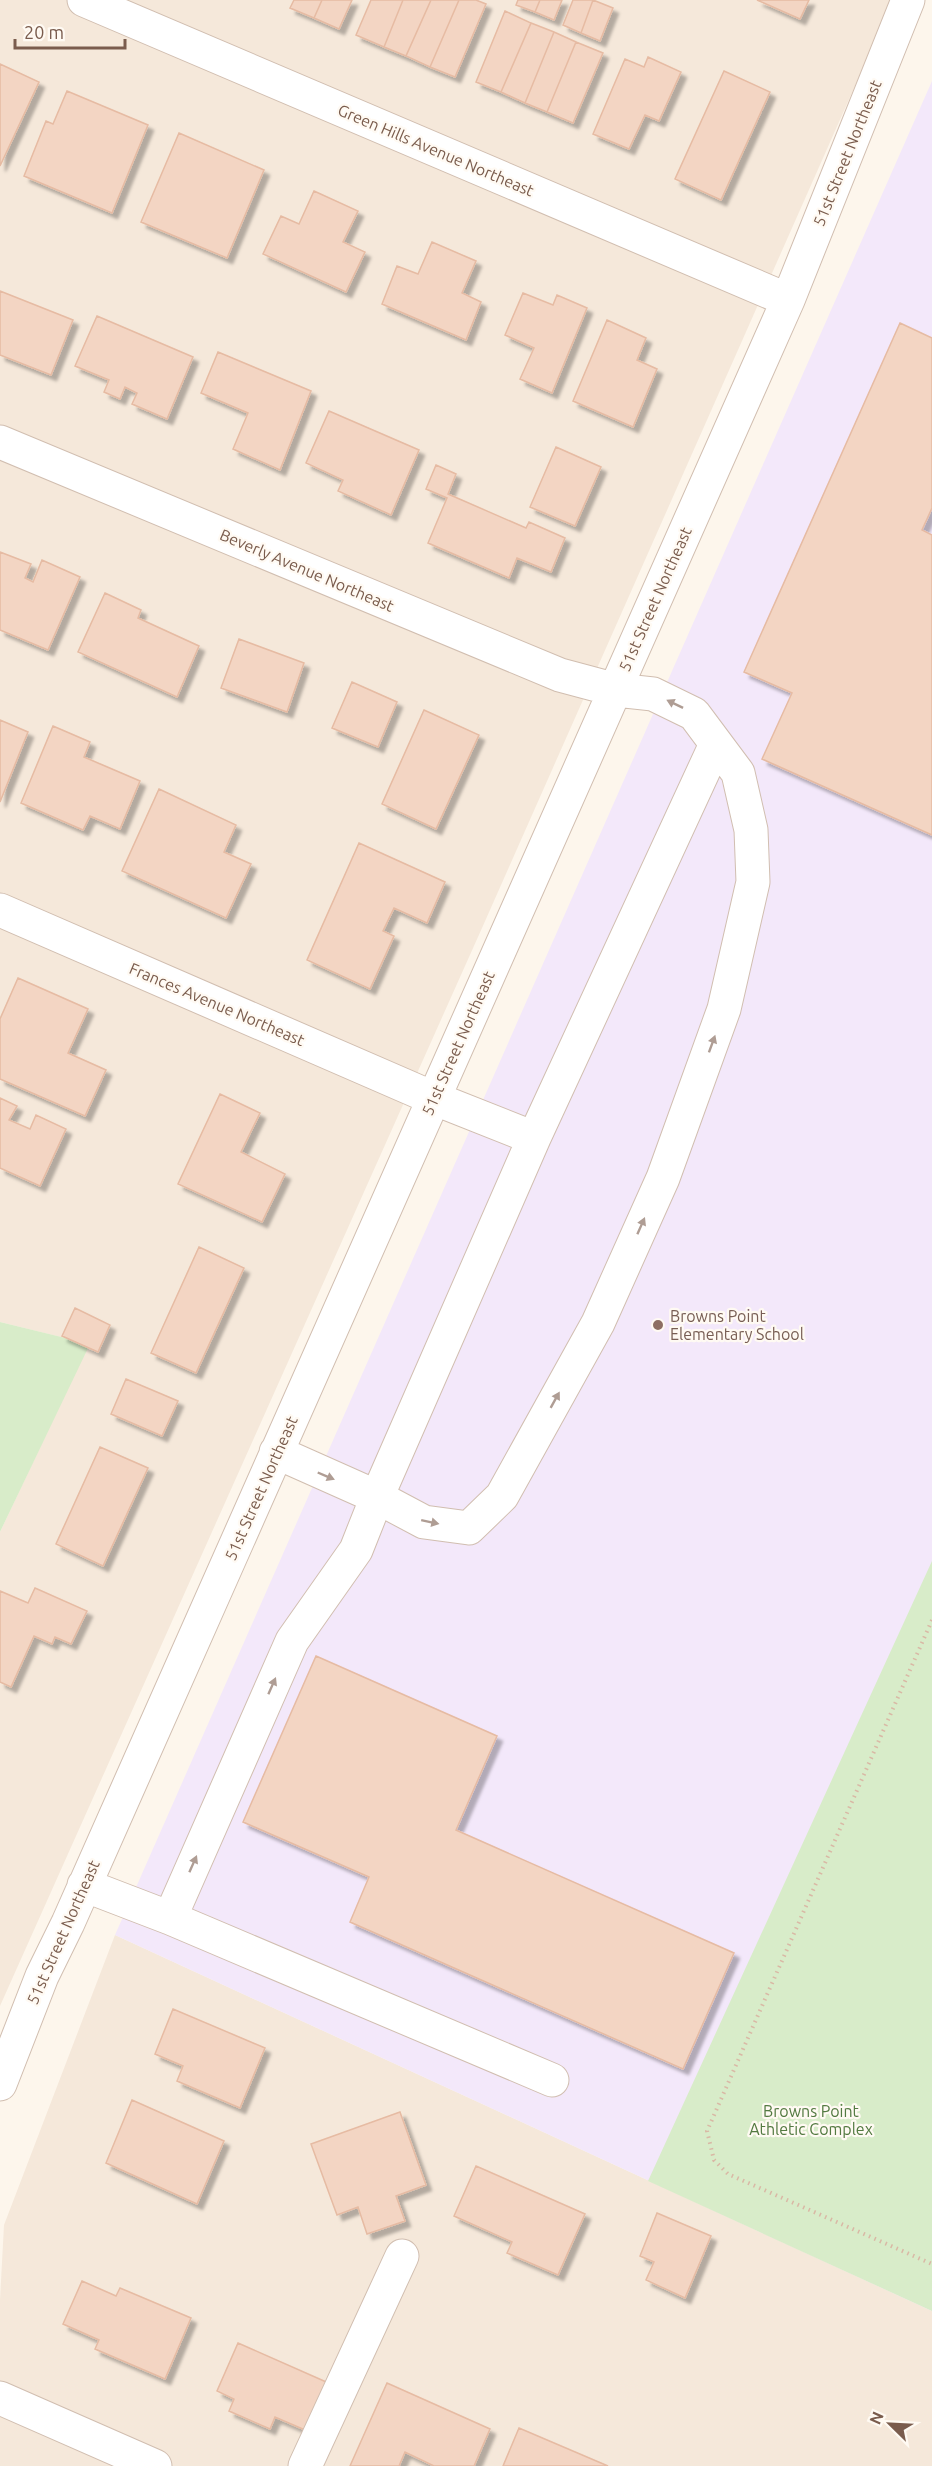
<svg xmlns="http://www.w3.org/2000/svg" width="932" height="2466" font-family="Ubuntu,sans-serif">
  <defs>
    <filter id="shadow"><feDropShadow dx="5.5" dy="5.5" stdDeviation="1.5" flood-color="#0004"/></filter>
  </defs>
  <rect width="100%" height="100%" fill="#fdf6ec"/>
  <path fill="#f5e8da" d="M0 0H893L482 928 0 2006V1532L89 1344 0 1322Z
    M115 1935 932 2311V2466H0V2300L4 2225Z"/>
  <path fill="#f3e8fa" d="M932 81V2311L115 1935Z"/>
  <path fill="#d8ecc9" d="M0 1322 90 1344 0 1532Z
    M932 1561V2311L648 2181Z"/>
  <path fill="#f3d5c3" stroke="#e6bba3" stroke-width="1.5" filter="url(#shadow)" d="M294 0H322L314 18 290 8Z
    M322 0H352L339 29 314 18Z
    M371 0H403L384 47 356 35Z
    M403 0H431L406 56 384 47Z
    M431 0H459L430 67 406 56Z
    M459 0H476L486 4 455 77 430 67Z
    M518 0H540L535 12 516 5Z
    M540 0H562L554 20 535 12Z
    M573 0H593L581 33 563 25Z
    M593 0 613 8 600 41 581 33Z
    M757 0H809L800 19Z
    M505 11 531 23 501 92 476 82Z
    M531 23 554 32 525 103 501 92Z
    M554 32 576 42 547 112 525 103Z
    M576 42 603 53 573 123 547 112Z
    M648 57 681 72 659 121 645 115 629 149 593 134 625 59 644 67Z
    M0 64 39 82 0 166Z
    M724 71 770 92 721 200 675 179Z
    M67 91 148 125 112 213 24 176 46 121 53 124Z
    M179 133 264 170 227 258 141 222Z
    M314 191 358 211 343 242 365 252 346 292 263 254 281 216 299 224Z
    M432 242 476 261 462 293 481 302 466 340 382 304 397 266 418 274Z
    M0 291 73 320 51 375 0 355Z
    M523 293 553 305 557 295 587 308 552 393 520 379 534 348 505 335Z
    M97 316 193 357 167 419 132 404 137 393 125 387 120 399 104 392 109 380 75 366Z
    M607 320 646 338 637 360 657 369 633 427 573 401Z
    M900 323 932 338V508L922 530 932 535V835L762 759 792 693 744 672Z
    M218 352 311 391 280 470 233 449 248 413 201 393Z
    M329 411 419 450 391 515 338 491 343 480 306 463Z
    M556 447 601 467 575 526 530 507Z
    M436 465 456 474 448 494 526 528 529 522 565 538 551 572 517 558 509 578 428 543 447 498 426 489Z
    M0 552 31 564 25 578 33 582 42 560 80 577 48 650 0 630Z
    M105 593 141 610 138 618 199 646 177 697 78 652Z
    M239 639 304 663 287 712 221 688Z
    M352 682 397 702 378 747 332 728Z
    M424 710 479 735 436 829 382 804Z
    M0 720 28 732 0 802Z
    M53 726 90 742 84 757 140 781 120 829 90 816 83 830 21 803Z
    M159 789 236 825 224 852 251 864 226 918 122 871Z
    M359 843 445 882 427 923 394 908 383 931 394 936 370 989 307 960Z
    M18 978 88 1009 68 1053 106 1070 85 1116 0 1079V1019Z
    M220 1094 260 1113 241 1152 285 1174 262 1222 178 1184Z
    M0 1098 17 1106 9 1120 30 1129 36 1115 66 1129 40 1186 0 1168Z
    M199 1247 244 1268 196 1373 151 1353Z
    M75 1308 110 1325 98 1352 62 1336Z
    M126 1379 178 1401 162 1436 111 1414Z
    M100 1447 148 1468 103 1566 56 1544Z
    M35 1588 87 1611 71 1644 55 1637 52 1644 34 1636 11 1687 0 1682V1591L28 1603Z
    M316 1656 497 1736 456 1830 734 1953 683 2069 350 1922 369 1877 243 1822Z
    M173 2009 265 2048 240 2108 177 2081 183 2066 155 2054Z
    M132 2100 224 2141 197 2204 106 2163Z
    M400 2112 426 2185 396 2196 405 2221 367 2234 358 2207 337 2215 311 2144Z
    M476 2166 585 2214 558 2275 507 2253 512 2242 454 2216Z
    M657 2213 711 2236 685 2298 646 2280 654 2262 640 2256Z
    M82 2281 116 2296 120 2288 191 2318 165 2379 95 2349 99 2340 63 2324Z
    M238 2343 333 2385 312 2433 275 2417 270 2429 229 2411 234 2399 217 2391Z
    M387 2383 490 2429 474 2466H434L405 2452 399 2466H350Z
    M519 2428 608 2466H503Z"/>
  <g fill="none" stroke-linecap="round" stroke-linejoin="round">
    <g stroke="#d1beb0" stroke-width="35">
      <path id="minor" d="M84 0 788 300
        M0 442 560 675 616 690 653 694 694 714 738 773 751 830 753 882 724 1009 663 1178 598 1323 502 1496 469 1528 424 1522 377 1497 276 1452
        M0 910 433 1098 534 1138
        M84 1885 170 1918 552 2080
        M170 1918 292 1641 356 1550 377 1497 534 1138 716 744
        M0 2084 42 1976 68 1923 788 300 908 0
        M0 2398 155 2466
        M305 2466 402 2256"/>
    </g>
    <path stroke="#d9b8a5" stroke-width="4" stroke-dasharray="1.5 4.5" stroke-linecap="butt" d="M932 1620 707 2131 714 2160 728 2174 932 2264"/>
    <use href="#minor" stroke="#fff" stroke-width="33"/>
  </g>
  <defs><path id="oneway-solid" d="M-6-.8H1V-3.2L6.5 0L1 3.2V.8H-6Z" transform="scale(1.5)"/></defs>
  <g fill="#af9d94">
    <use href="#oneway-solid" transform="translate(675 704) rotate(-154)"/>
    <use href="#oneway-solid" transform="translate(712 1044) rotate(-70)"/>
    <use href="#oneway-solid" transform="translate(641 1226) rotate(-66)"/>
    <use href="#oneway-solid" transform="translate(555 1400) rotate(-61)"/>
    <use href="#oneway-solid" transform="translate(326 1476) rotate(23)"/>
    <use href="#oneway-solid" transform="translate(430 1522) rotate(12)"/>
    <use href="#oneway-solid" transform="translate(272 1686) rotate(-66)"/>
    <use href="#oneway-solid" transform="translate(193 1864) rotate(-66)"/>
  </g>
  <circle fill="#8d6e63" stroke="#fffaf3" stroke-width="2" cx="658" cy="1325" r="6"/>
  <g text-anchor="middle" stroke-width="4.5" stroke-linejoin="round" paint-order="stroke">
    <g font-size="16" fill="#7a5c4d" stroke="#fffaf3">
      <text transform="translate(436 150) rotate(23)" y="6">Green Hills Avenue Northeast</text>
      <text transform="translate(847 153) rotate(-68)" y="6">51st Street Northeast</text>
      <text transform="translate(307 570) rotate(23)" y="6">Beverly Avenue Northeast</text>
      <text transform="translate(655 599) rotate(-66)" y="6">51st Street Northeast</text>
      <text transform="translate(217 1004) rotate(23)" y="6">Frances Avenue Northeast</text>
      <text transform="translate(458 1043) rotate(-66)" y="6">51st Street Northeast</text>
      <text transform="translate(261 1488) rotate(-66)" y="6">51st Street Northeast</text>
      <text transform="translate(63 1932) rotate(-66)" y="6">51st Street Northeast</text>
    </g>
    <g font-size="16" fill="#785e54" stroke="#fffaf3" text-anchor="start">
      <text x="670" y="1322">Browns Point<tspan x="670" dy="18">Elementary School</tspan></text>
    </g>
    <g font-size="16" fill="#537a41" stroke="#fffaf3">
      <text x="811" y="2117">Browns Point<tspan x="811" dy="18">Athletic Complex</tspan></text>
    </g>
  </g>
  <g transform="translate(890 2424) rotate(294)" stroke="#fffaf3" stroke-width="4.5" paint-order="stroke">
  <path d="M0-4.5L10 22L0 15L-10 22Z" fill="#7a5c4d"/>
  <text y="-9" font-size="16" font-weight="bold" text-anchor="middle" fill="#7a5c4d">N</text>
  </g>
  <path d="M15 39v9h110v-9" fill="none" stroke="#7a5c4d" stroke-width="3"/>
  <text x="24" y="39" font-size="18" fill="#7a5c4d" stroke="#fffaf3" stroke-width="4.5" paint-order="stroke">20 m</text>
</svg>
